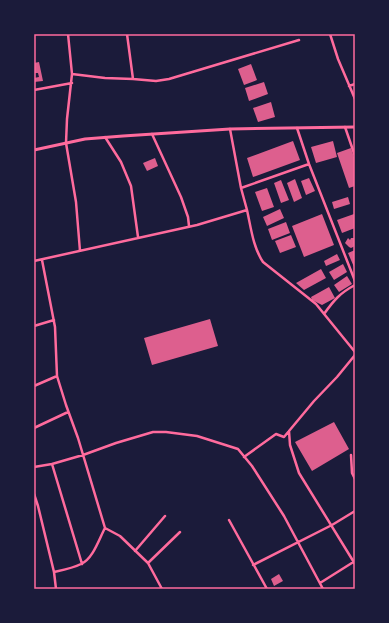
<svg xmlns="http://www.w3.org/2000/svg" width="389" height="623" font-family="'Open Sans',sans-serif">
  <rect width="100%" height="100%" fill="#1b1b3a"/>
  <path fill="#dd5f8e" d="M39 62 43 81 34 82V78L39 77 38 73H34V63Z
    M251 64 257 80 244 85 238 69Z
    M264 82 268 94 249 101 245 88Z
    M271 102 275 117 258 122 253 108Z
    M293 141 300 160 253 177 247 158Z
    M333 141 337 157 316 163 311 147Z
    M351 148 355 160V186L349 188 337 153Z
    M155 158 158 166 147 171 143 163Z
    M309 178 315 191 306 195 301 181Z
    M295 179 302 198 294 202 287 183Z
    M281 180 289 200 281 203 274 183Z
    M267 188 274 207 262 211 255 192Z
    M348 197 350 204 334 209 332 202Z
    M280 209 284 218 267 226 263 217Z
    M322 214 334 245 304 257 292 226Z
    M354 214 355 217V228L342 233 337 220Z
    M286 222 290 233 272 240 268 229Z
    M291 235 296 247 280 253 275 241Z
    M348 238 350 240 351 238H355V246L351 248 349 247 345 243Z
    M355 250V266L354 267 348 253Z
    M337 254 340 260 326 266 324 261Z
    M343 264 347 272 334 280 329 272Z
    M321 269 326 278 304 290 296 283Z
    M347 276 352 284 339 292 334 285Z
    M329 287 335 298 322 305 312 300 311 297Z
    M210 319 218 346 152 365 144 338Z
    M334 422 349 449 312 471 295 442Z
    M279 574 283 581 274 586 271 579Z"/>
  <g fill="none" stroke-linecap="round" stroke-linejoin="round">
    <path stroke="#ff6b9d" stroke-width="2.5" d="M68 34 72 74 67 119 66 143 76 202 80 251
      M330 34 338 59 355 99
      M72 74 105 78 133 79 127 34
      M133 79 156 81 169 79 299 40
      M349 86 355 84
      M34 90 72 83
      M345 127 355 156
      M297 128 309 164 355 281
      M152 134 181 197 188 217 189 226
      M105 137 121 162 131 186 138 237
      M241 188 309 164
      M247 210C251 228 253 247 263 262L316 304 355 352
      M42 260 55 327 57 376
      M34 261 197 225 247 210 241 188 230 129
      M324 314C334 300 340 293 355 285
      M34 326 54 320
      M34 386 57 376 66 405 78 438 105 528
      M34 428 68 412
      M289 431 290 445 299 473 355 564
      M351 455 352 473 355 479
      M244 457 276 434 284 437 314 401 337 377 355 355
      M52 464 82 564
      M34 467 52 464 83 455 116 443 153 432H166L197 436 238 449 252 466 284 516 323 589
      M34 494 38 506 54 572 56 589
      M229 520 267 589
      M135 551 165 516
      M148 563 180 532
      M253 565 332 525 355 511
      M54 572C63 570 73 568 81 564 93 559 99 539 105 528L120 536 148 563 162 589
      M320 583 355 561"/>
    <path stroke="#ff6b9d" stroke-width="3" d="M34 150 85 139 123 136 230 129 355 127"/>
  </g>
  <rect width="389" height="623" fill="none" stroke="#1b1b3a" stroke-width="70"/>
  <rect x="35" y="35" width="319" height="553" fill="none" stroke="#ff6b9d" stroke-width="1.5"/>
</svg>
